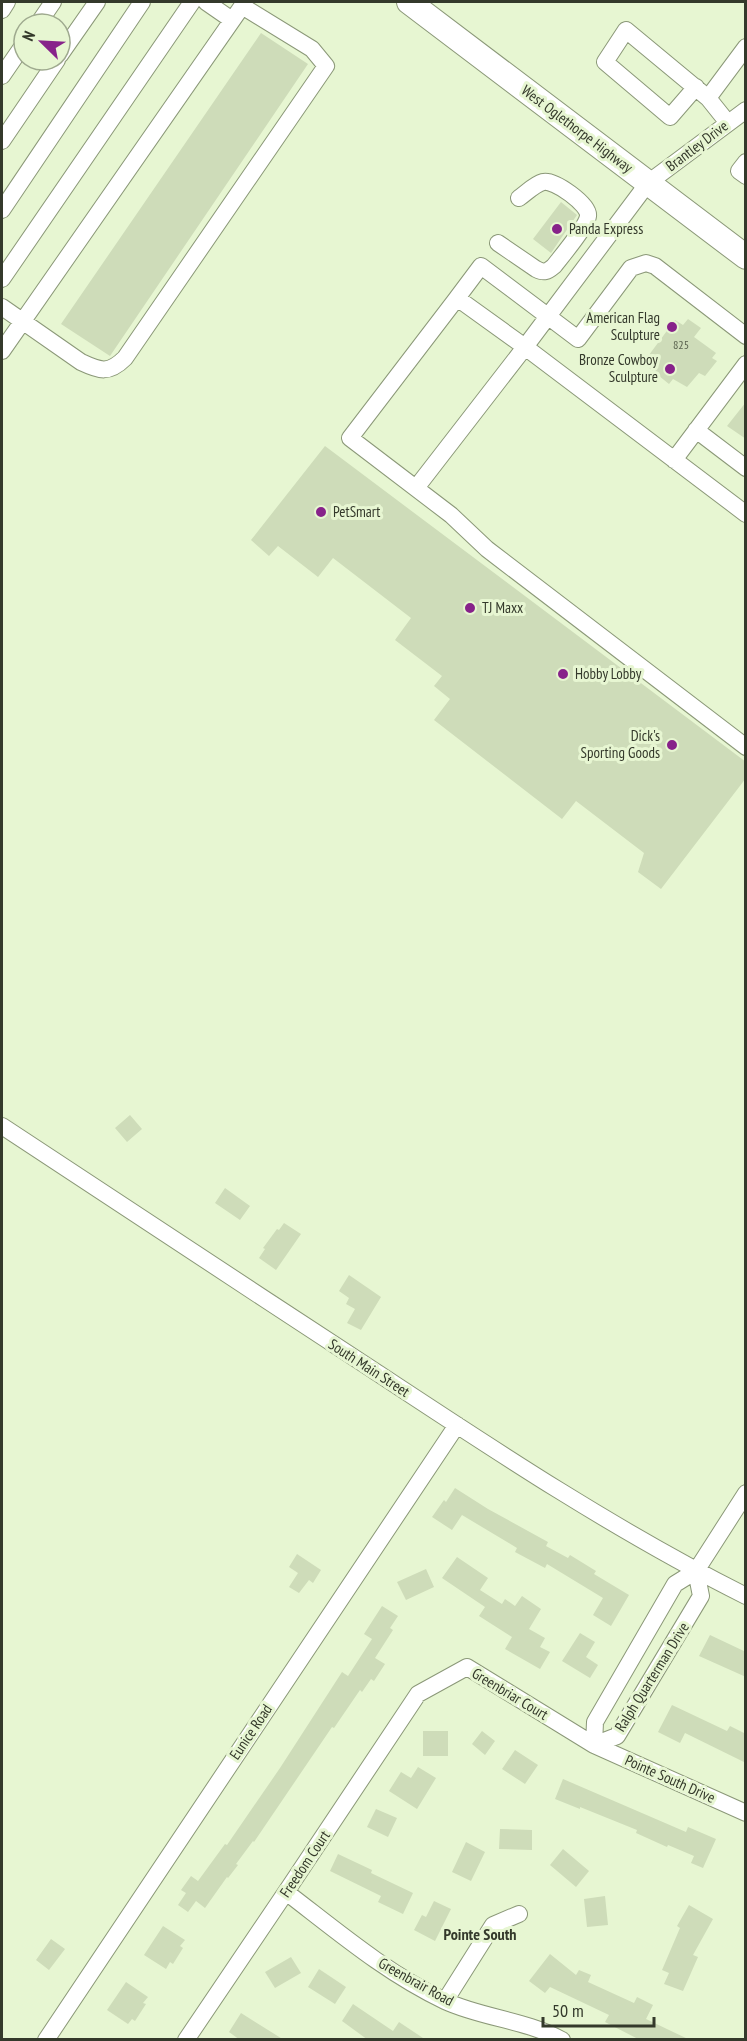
<svg xmlns="http://www.w3.org/2000/svg" width="747" height="2041" font-family="'PT Sans Narrow',sans-serif">
  <rect width="100%" height="100%" fill="#e7f6d2"/>
  <path fill="#cedcb9" d="M261 33 308 64 110 356 61 324Z
    M561 202 577 215 551 253 533 239Z
    M688 319 701 328 694 337 716 353 712 358 717 361 705 376 699 373 687 387 673 379 669 384 643 363 675 320 683 325Z
    M746 402V439L727 426Z
    M325 446 746 762V778L661 889 638 872 644 853 576 801 562 819 434 720 450 699 434 686 442 676 395 640 411 618 333 558 318 577 278 546 269 556 251 540Z
    M130 1115 142 1129 127 1142 115 1128Z
    M225 1188 250 1206 240 1220 215 1203Z
    M284 1223 301 1234 276 1270 259 1258 265 1249 263 1248 277 1229 279 1230Z
    M349 1275 381 1297 361 1330 347 1323 355 1309 346 1304 349 1298 339 1291Z
    M455 1488 488 1509 548 1542 546 1546 568 1558 570 1555 596 1571 594 1574 629 1595 611 1626 593 1615 603 1598 547 1564 545 1568 515 1552 517 1548 462 1515 452 1530 432 1517 444 1500 446 1502Z
    M297 1554 321 1570 313 1583 309 1580 299 1593 289 1587 298 1573 289 1567Z
    M457 1557 488 1578 480 1590 502 1604 505 1599 515 1606 522 1596 541 1609 529 1629 545 1638 540 1647 550 1652 540 1669 505 1649 512 1637 479 1616 485 1607 442 1578Z
    M426 1569 434 1587 406 1600 397 1582Z
    M382 1606 398 1616 390 1628 393 1630 375 1658 385 1664 374 1681 371 1679 362 1692 360 1690 334 1728 332 1727 254 1842 253 1841 236 1864 238 1865 228 1878 227 1877 205 1908 196 1901 188 1912 178 1905 186 1893 181 1890 191 1876 198 1881 225 1844 227 1845 280 1768 342 1672 348 1676 372 1639 364 1634Z
    M580 1633 595 1642 586 1657 598 1665 590 1678 562 1661Z
    M710 1635 746 1652V1677L699 1656Z
    M672 1705 727 1731 730 1726 746 1734V1763L685 1733 680 1743 658 1732Z
    M423 1731H448V1756H423Z
    M482 1731 495 1741 485 1755 472 1744Z
    M515 1750 538 1765 525 1784 502 1769Z
    M418 1767 436 1778 417 1809 389 1791 401 1772 411 1778Z
    M563 1779 686 1832 688 1827 716 1839 703 1868 691 1863 694 1856 668 1845 667 1847 636 1833 637 1830 580 1807V1809L555 1799Z
    M376 1809 397 1818 388 1837 367 1827Z
    M500 1829 532 1830V1850L499 1849Z
    M466 1842 485 1852 471 1881 452 1872Z
    M563 1849 589 1871 576 1887 550 1865Z
    M338 1854 372 1870 371 1873 413 1893 403 1914 378 1902 381 1896 330 1871Z
    M605 1896 608 1925 587 1927 584 1899Z
    M434 1901 451 1909 435 1941 414 1930 422 1915 426 1917Z
    M689 1905 713 1919 693 1955 698 1957 683 1991 664 1984 669 1973 662 1970 680 1928 677 1926Z
    M163 1926 185 1940 180 1946 183 1948 173 1964 170 1962 166 1969 144 1955Z
    M51 1939 65 1949 49 1970 36 1960Z
    M550 1954 576 1975 579 1970 591 1975 588 1982 634 2003 637 1997 653 2005 646 2019 690 2040H640L605 2022 609 2015 550 1987 545 1993 529 1981Z
    M291 1957 301 1973 275 1988 265 1972Z
    M319 1969 346 1987 335 2004 308 1987Z
    M126 1982 148 1997 143 2003 146 2004 135 2021 132 2019 128 2024 107 2010Z
    M353 2004 393 2031 399 2022 426 2040H368L342 2021Z
    M241 2013 284 2040H240L229 2032Z"/>
  <g fill="none" stroke-linecap="round" stroke-linejoin="round">
    <g stroke="#8b9878" stroke-width="18">
      <path id="minor" d="M206 2 232 20
        M2 10 7 2
        M38 24 53 2
        M60 55 97 2
        M2 76 24 44
        M696 87 670 117 605 62 626 30 708 98
        M746 110 648 183 525 347 746 514
        M728 123 708 98 746 47
        M2 141 57 60
        M746 162 739 171 746 176
        M2 210 142 2
        M498 243 536 269C544 273 547 272 554 266 561 257 587 226 588 216 590 205 554 179 543 182 535 184 526 193 519 198
        M2 279 192 2
        M457 298 481 266 578 339 631 268 646 263 655 266 746 336
        M2 307 81 362C100 371 109 374 125 358L326 66 312 49 242 6
        M2 351 245 2
        M696 430 746 468
        M674 460 746 364
        M416 488 525 347 457 298 350 438 451 515 487 549 746 747
        M2 1126C125 1207 249 1289 373 1370 494 1450 616 1531 746 1596
        M594 1745 595 1722 675 1584 696 1571 746 1493
        M594 1745 617 1736 701 1596 696 1571
        M286 1892C337 1931 386 1973 445 2001 482 2018 526 2020 562 2040
        M445 2001 493 1925 519 1914
        M46 2040 457 1425
        M186 2040 286 1892 418 1694 467 1667 594 1745 746 1813"/>
    </g>
    <g stroke="#8b9878" stroke-width="26">
      <path id="highway" d="M409 2 746 257"/>
    </g>
    <use href="#minor" stroke="#fff" stroke-width="16"/>
    <use href="#highway" stroke="#fff" stroke-width="24"/>
  </g>
  <g fill="#87228a" stroke="#e7f6d2" stroke-width="2">
    <circle cx="557" cy="229" r="6"/>
    <circle cx="672" cy="327" r="6"/>
    <circle cx="670" cy="369" r="6"/>
    <circle cx="321" cy="512" r="6"/>
    <circle cx="470" cy="608" r="6"/>
    <circle cx="563" cy="674" r="6"/>
    <circle cx="672" cy="745" r="6"/>
  </g>
  <g text-anchor="middle" stroke-width="6" stroke-linejoin="round" paint-order="stroke">
    <g font-size="12" fill="#5a624e">
      <text x="681" y="349">825</text>
    </g>
    <g font-size="15" fill="#34392b" stroke="#e7f6d2">
      <text transform="translate(577 129) rotate(37)" y="5">West Oglethorpe Highway</text>
      <text transform="translate(697 146) rotate(-37)" y="5">Brantley Drive</text>
      <text transform="translate(369 1368) rotate(33)" y="5">South Main Street</text>
      <text transform="translate(652 1677) rotate(-58)" y="5">Ralph Quarterman Drive</text>
      <text transform="translate(510 1694) rotate(31)" y="5">Greenbriar Court</text>
      <text transform="translate(251 1732) rotate(-56)" y="5">Eunice Road</text>
      <text transform="translate(670 1779) rotate(24)" y="5">Pointe South Drive</text>
      <text transform="translate(305 1864) rotate(-56)" y="5">Freedom Court</text>
      <text transform="translate(416 1982) rotate(29)" y="5">Greenbrair Road</text>
    </g>
    <g font-size="15" fill="#34392b" stroke="#e7f6d2" text-anchor="start">
      <text x="569" y="234">Panda Express</text>
      <text x="660" y="323" text-anchor="end">American Flag<tspan x="660" dy="17">Sculpture</tspan></text>
      <text x="658" y="365" text-anchor="end">Bronze Cowboy<tspan x="658" dy="17">Sculpture</tspan></text>
      <text x="333" y="517">PetSmart</text>
      <text x="482" y="613">TJ Maxx</text>
      <text x="575" y="679">Hobby Lobby</text>
      <text x="660" y="741" text-anchor="end">Dick's<tspan x="660" dy="17">Sporting Goods</tspan></text>
    </g>
    <g font-size="16" font-weight="bold" fill="#34392b" stroke="#e7f6d2">
      <text x="480" y="1940">Pointe South</text>
    </g>
  </g>
  <rect width="747" height="2041" fill="none" stroke="#34392b" stroke-width="6"/>
  <g transform="translate(42 42) rotate(294)"><circle r="28" fill="#e7f6d2" stroke="#9faa8f" stroke-width="1.5"/>
  <path d="M0-4.5L10 22L0 15L-10 22Z" fill="#87228a"/>
  <text y="-9" font-size="16" font-weight="bold" text-anchor="middle" fill="#34392b">N</text>
  </g>
  <path d="M543 2017v9h111v-9" fill="none" stroke="#34392b" stroke-width="3"/>
  <text x="552" y="2017" font-size="18" fill="#34392b" stroke="#e7f6d2" stroke-width="4.5" paint-order="stroke">50 m</text>
</svg>
